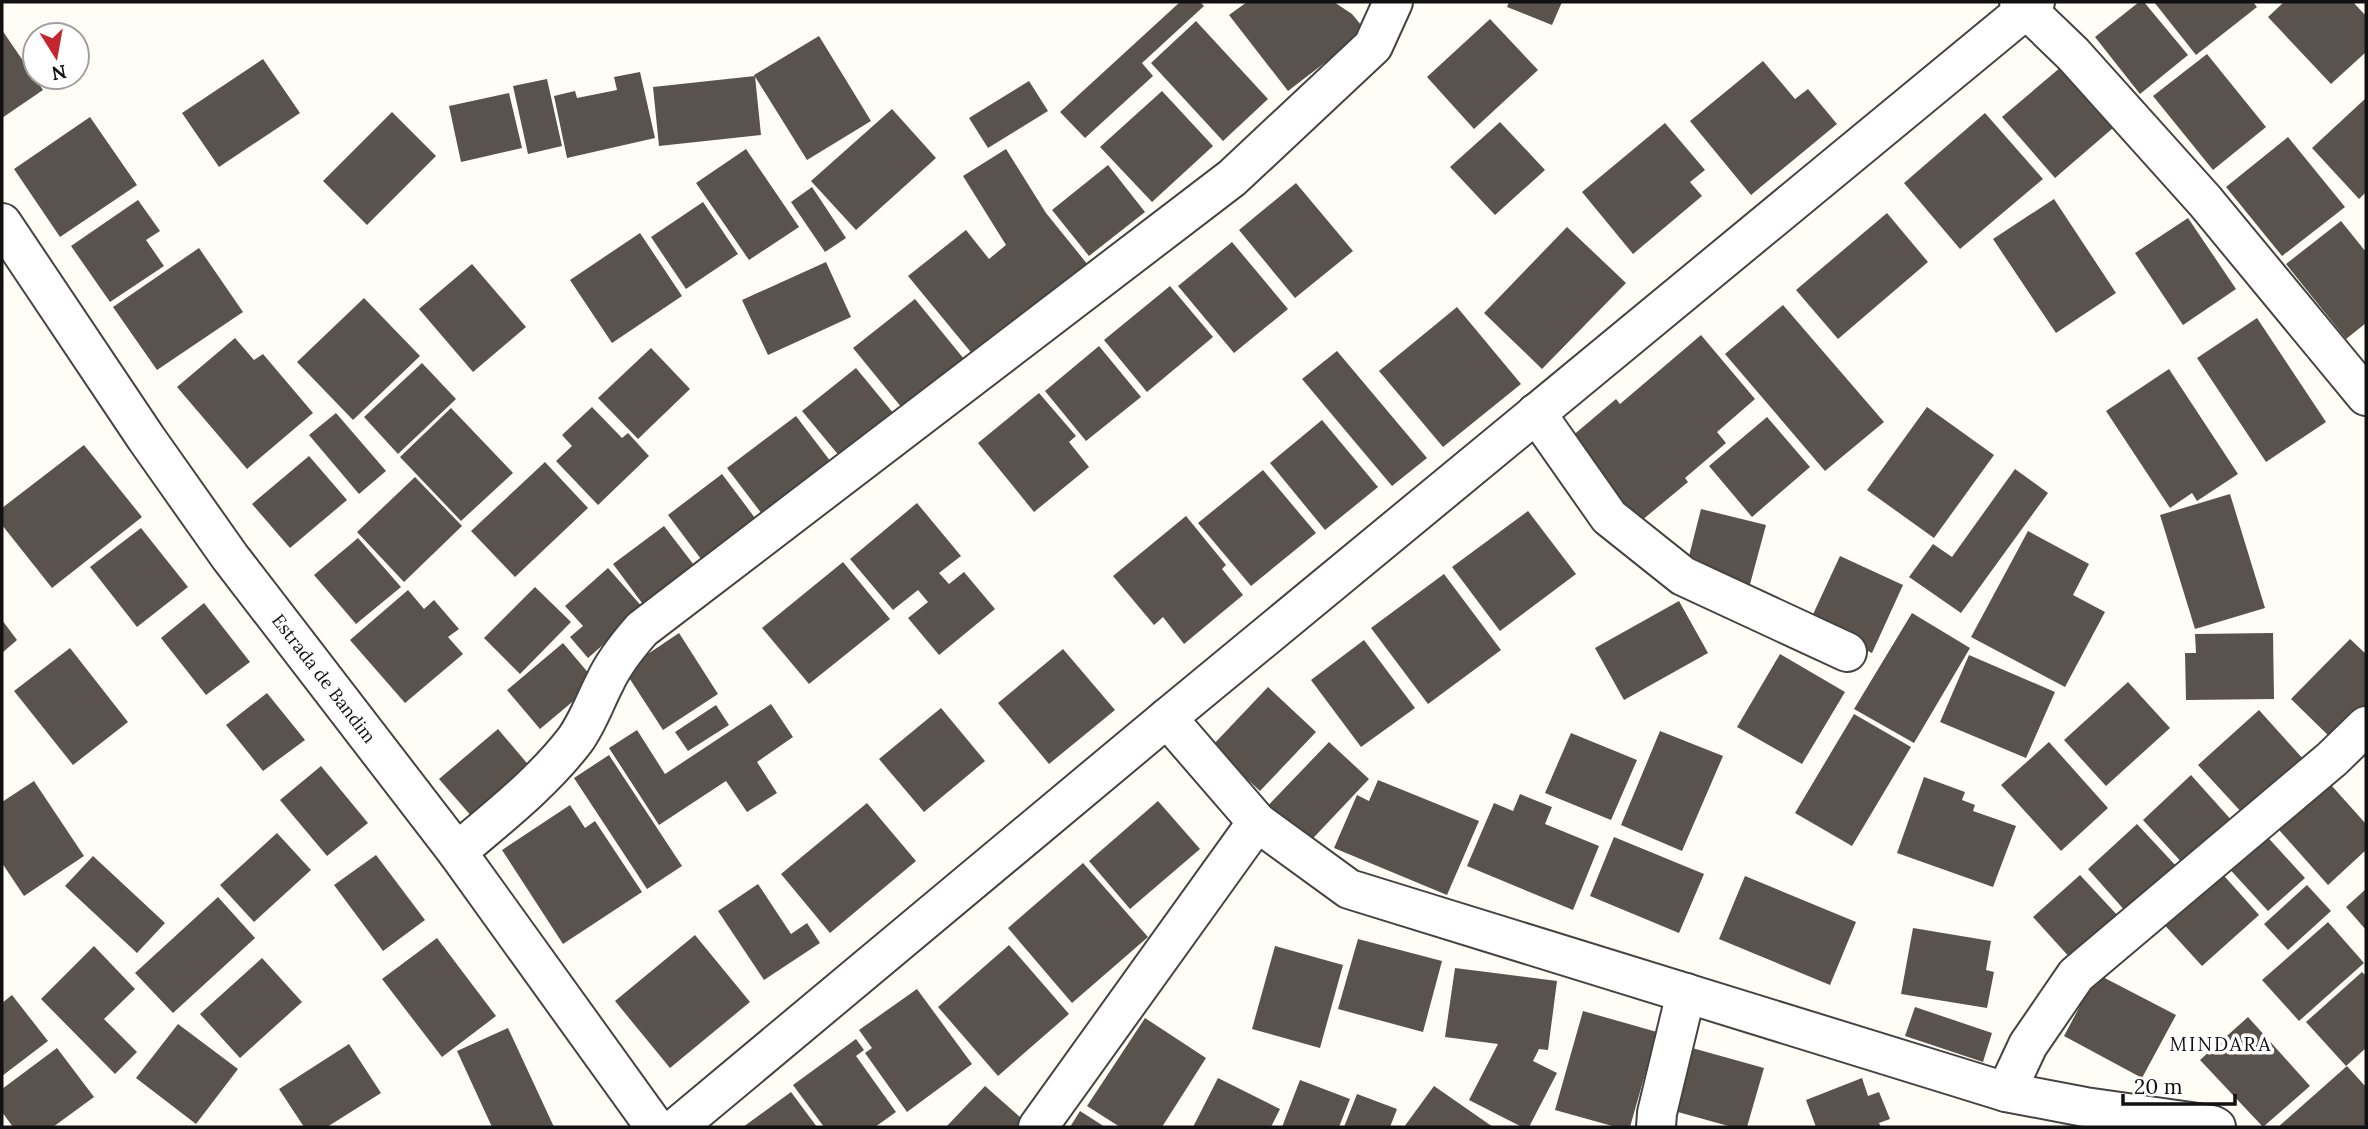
<svg xmlns="http://www.w3.org/2000/svg" width="2368" height="1129" font-family="Lora,serif">
  <rect width="100%" height="100%" fill="#fffdf5"/>
  <path fill="#5a524d" d="M1180 2H1200L1204 6 1142 63 1153 76 1085 138 1060 112Z
    M1247 2H1334L1352 14 1366 31 1288 91 1229 15Z
    M1509 2H1562L1552 25 1507 7Z
    M2139 2H2144L2188 55 2140 94 2095 37Z
    M2154 2H2253L2257 7 2196 55Z
    M2284 2H2353L2366 16V52L2331 84 2268 17Z
    M1490 19 1538 70 1474 129 1427 77Z
    M1196 21 1268 99 1223 141 1151 63Z
    M2 30 43 90 2 118Z
    M819 36 871 121 807 160 754 75Z
    M2207 54 2266 127 2213 170 2153 96Z
    M263 59 300 113 219 167 182 113Z
    M1763 61 1795 99 1808 89 1837 124 1751 195 1690 121Z
    M2061 67 2113 128 2055 178 2002 117Z
    M640 72 655 138 567 158 554 96 575 91 577 98 617 90 614 77Z
    M755 76 761 135 659 146 653 87Z
    M547 79 562 146 528 154 513 86Z
    M1029 81 1048 111 988 148 969 118Z
    M1162 91 1213 146 1152 202 1100 147Z
    M509 93 522 148 461 162 449 106Z
    M2366 98V192L2359 199 2312 148Z
    M892 109 936 158 856 230 811 181Z
    M392 112 436 156 367 225 323 181Z
    M1985 113 2043 179 1960 249 1904 183Z
    M90 117 137 185 60 237 14 169Z
    M1500 122 1545 170 1495 215 1450 167Z
    M1665 123 1705 170 1690 182 1702 196 1633 254 1582 192Z
    M2288 137 2345 207 2282 256 2226 187Z
    M746 149 799 227 749 260 696 183Z
    M1006 149 1046 213 1088 265 974 356 908 276 966 230 989 259 1006 245 963 176Z
    M1108 165 1145 212 1089 256 1052 210Z
    M1296 183 1353 251 1295 298 1239 230Z
    M812 187 846 238 825 252 791 202Z
    M2054 199 2116 293 2056 333 1993 239Z
    M138 200 160 231 146 240 164 266 110 302 71 246Z
    M703 202 738 254 686 289 651 237Z
    M1887 213 1928 262 1838 339 1796 290Z
    M2188 218 2236 289 2183 325 2135 253Z
    M2341 221 2366 252V323L2346 339 2286 264Z
    M1567 227 1626 283 1542 369 1484 313Z
    M640 233 682 296 612 343 570 280Z
    M1232 242 1288 309 1234 353 1178 286Z
    M199 248 243 312 157 370 113 307Z
    M826 262 851 317 768 355 742 300Z
    M472 264 526 327 473 372 419 309Z
    M1170 286 1213 337 1147 392 1104 340Z
    M364 298 420 356 353 420 297 362Z
    M915 299 964 359 902 408 853 348Z
    M1783 305 1884 422 1825 471 1725 354Z
    M1457 307 1521 384 1443 447 1379 371Z
    M2257 318 2326 422 2266 462 2197 358Z
    M1701 335 1755 399 1717 432 1726 443 1685 478 1688 482 1635 526 1564 443 1616 399 1620 404Z
    M235 338 254 360 263 354 313 413 247 469 177 387Z
    M1099 346 1141 397 1086 441 1045 391Z
    M651 348 690 389 638 439 598 398Z
    M1337 351 1427 458 1392 486 1302 379Z
    M422 363 456 399 398 454 364 417Z
    M856 368 894 414 841 458 802 411Z
    M2169 369 2238 474 2197 501 2192 493 2170 508 2106 411Z
    M1039 393 1076 436 1069 442 1089 467 1034 512 978 443Z
    M592 407 622 438 628 433 649 456 598 505 556 461 572 446 562 435Z
    M1927 407 1994 455 1934 538 1867 490Z
    M451 408 513 473 461 521 400 457Z
    M336 413 386 471 359 494 309 435Z
    M796 416 834 466 765 518 727 468Z
    M1767 417 1810 467 1752 517 1709 466Z
    M1322 420 1378 487 1325 530 1270 463Z
    M84 445 142 517 52 588 2 525V508Z
    M309 456 347 500 290 548 252 504Z
    M545 462 588 508 515 577 471 531Z
    M2015 469 2048 493 1961 613 1909 577 1933 544 1952 557Z
    M1263 470 1316 533 1251 586 1198 523Z
    M722 474 758 522 704 563 668 515Z
    M415 477 462 526 404 582 357 532Z
    M2230 494 2265 608 2195 629 2160 515Z
    M917 503 961 556 939 573 949 584 964 572 995 609 939 655 908 618 928 602 918 590 893 610 850 559Z
    M1701 509 1766 525 1749 588 1685 572Z
    M1528 511 1576 574 1500 631 1452 567Z
    M1186 516 1226 565 1222 569 1243 595 1184 644 1163 617 1154 625 1113 576Z
    M664 526 697 569 645 607 613 564Z
    M141 528 188 587 137 627 90 567Z
    M2028 531 2089 564 2073 595 2105 612 2065 687 1971 637Z
    M358 538 401 587 356 624 314 575Z
    M1840 556 1903 585 1872 653 1809 623Z
    M843 562 890 619 809 684 762 628Z
    M608 568 644 609 588 658 570 637 583 626 565 606Z
    M1444 574 1501 650 1428 704 1371 628Z
    M535 587 571 622 520 674 484 638Z
    M408 590 424 609 434 600 459 629 448 637 463 654 405 703 350 640Z
    M1679 601 1708 653 1624 700 1595 648Z
    M204 603 250 662 206 695 161 638Z
    M1912 613 1970 648 1914 743 1854 709Z
    M2 620 17 640 2 653Z
    M679 633 718 694 663 730 624 670Z
    M2273 633 2274 699 2186 700 2185 653H2196L2195 634Z
    M2350 639 2366 654V710L2335 742 2291 699Z
    M1364 640 1415 708 1361 747 1311 680Z
    M563 643 596 682 540 729 507 690Z
    M70 648 128 722 73 765 14 691Z
    M1063 649 1115 710 1049 764 998 703Z
    M1780 654 1845 692 1802 764 1737 727Z
    M1969 655 2055 692 2026 758 1940 722Z
    M2128 682 2170 728 2106 786 2064 740Z
    M1268 687 1316 732 1260 791 1212 746Z
    M267 693 305 740 263 771 226 725Z
    M771 704 793 737 757 762 777 793 747 812 726 781 659 825 609 748 637 730 665 774Z
    M716 705 729 725 688 751 675 732Z
    M941 708 985 761 924 812 879 759Z
    M2259 710 2305 761 2245 816 2198 765Z
    M1854 714 1911 747 1852 846 1795 813Z
    M498 729 537 775 479 825 439 779Z
    M1660 731 1723 756 1682 851 1621 825Z
    M1571 733 1637 760 1611 820 1545 793Z
    M1329 742 1369 779 1301 851 1261 813Z
    M2049 742 2108 808 2061 851 2001 785Z
    M609 755 682 866 647 889 574 778Z
    M321 766 368 823 327 856 280 800Z
    M2191 775 2234 823 2185 866 2143 820Z
    M2323 776 2366 824V850L2328 885 2272 822Z
    M1924 777 1965 792 1962 800 1975 805 1973 811 2016 826 1993 887 1897 853Z
    M1378 780 1479 821 1447 895 1334 848 1357 795 1369 801Z
    M34 781 84 856 24 896 2 863V802Z
    M1520 794 1552 807 1545 824 1599 846 1573 910 1467 866 1494 803 1513 811Z
    M1158 801 1200 849 1130 909 1089 861Z
    M867 803 916 861 830 933 781 874Z
    M570 805 585 828 595 821 642 892 563 944 502 850Z
    M2137 824 2178 868 2127 913 2088 869Z
    M2262 831 2305 878 2268 911 2225 864Z
    M277 833 311 870 254 922 220 885Z
    M1614 837 1704 874 1679 933 1590 896Z
    M376 855 425 920 383 951 334 885Z
    M93 856 165 923 137 953 65 886Z
    M1083 863 1148 937 1072 1003 1008 928Z
    M2218 869 2259 915 2202 966 2160 920Z
    M2080 875 2119 917 2072 960 2033 917Z
    M1745 876 1856 922 1830 985 1719 939Z
    M758 884 791 934 807 923 820 943 764 980 718 911Z
    M2307 885 2331 911 2288 950 2264 924Z
    M2366 889V930L2346 907Z
    M218 897 255 938 173 1013 135 973Z
    M2328 922 2364 963 2299 1021 2262 980Z
    M1913 928 1991 941 1986 970 1994 972 1987 1008 1901 994Z
    M695 935 750 1002 670 1068 615 1001Z
    M437 938 496 1016 442 1057 382 979Z
    M1358 939 1442 961 1423 1032 1338 1009Z
    M1009 945 1069 1014 998 1076 938 1007Z
    M94 946 135 989 104 1019 137 1052 115 1074 41 999Z
    M1275 946 1343 965 1320 1048 1252 1029Z
    M262 958 302 1002 240 1058 200 1014Z
    M1455 968 1557 981 1548 1050 1539 1049 1533 1061 1557 1073 1529 1127H1522L1469 1100 1498 1044 1445 1037Z
    M2362 972 2366 976V1048L2346 1066 2306 1022Z
    M2097 974 2176 1015 2142 1078 2064 1036Z
    M917 989 972 1064 907 1112 865 1053 872 1048 859 1030Z
    M12 995 48 1041 2 1076V1003Z
    M1915 1007 1992 1033 1983 1062 1905 1036Z
    M1583 1011 1657 1032 1630 1127H1616L1555 1110Z
    M2248 1017 2310 1086 2263 1127 2200 1060Z
    M1145 1018 1206 1058 1162 1127H1120L1087 1106Z
    M178 1024 238 1069 196 1124 136 1078Z
    M508 1028 554 1127H492L457 1051Z
    M856 1039 864 1050 856 1056 896 1112 875 1127H824L793 1085Z
    M349 1044 381 1093 327 1127H304L279 1089Z
    M1685 1046 1764 1068 1747 1127H1732L1667 1109Z
    M57 1048 94 1097 53 1127H13L2 1112V1089Z
    M2347 1066 2366 1087V1127H2278Z
    M1218 1078 1280 1109 1271 1127H1193Z
    M1862 1078 1868 1096 1879 1092 1890 1119 1879 1123 1881 1127H1816L1806 1100Z
    M1300 1080 1350 1099 1339 1127H1282Z
    M985 1086 1028 1124 1025 1127H946Z
    M1434 1086 1493 1127H1404Z
    M791 1092 817 1127H743Z
    M1357 1094 1397 1109 1390 1127H1344Z
    M1080 1111 1105 1127H1070Z"/>
  <g fill="none" stroke-linecap="round" stroke-linejoin="round">
    <g stroke="#444" stroke-width="42">
      <g id="minor">
        <path d="M2019 2 2073 54 2205 201 2366 396"/>
        <path id="s1" d="M2 223 146 438 230 557 457 852 655 1127"/>
        <path d="M1536 413 1609 517 1683 576 1847 652"/>
        <path d="M1167 718 1257 822 1349 889 2006 1092 2085 1107 2212 1125 2216 1127"/>
        <path d="M457 852C498 817 542 783 575 740 588 722 595 701 605 682 614 662 628 645 642 629L1232 178 1373 46 1393 2"/>
        <path d="M2006 1092 2028 1045 2076 975 2332 759 2366 726"/>
        <path d="M677 1127 1167 718 2035 2"/>
        <path d="M1038 1127 1257 822"/>
        <path d="M1656 1127 1657 1113 1686 993"/>
      </g>
    </g>
    <use href="#minor" stroke="#fff" stroke-width="38"/>
  </g>
  <g text-anchor="middle" stroke-width="7" stroke-linejoin="round" paint-order="stroke">
    <g font-size="18" fill="#111" stroke="#fff">
      <text dy="6" stroke="none"><textPath href="#s1" startOffset="558">Estrada de Bandim</textPath></text>
    </g>
    <g font-size="19" letter-spacing="2" fill="#111" stroke="#fff">
      <text x="2221" y="1051">MINDARA</text>
    </g>
  </g>
  <rect width="2368" height="1129" fill="none" stroke="#111111" stroke-width="7"/>
  <g transform="translate(56 56) rotate(169)"><circle r="33" fill="#ffffff" stroke="#a0a0a0" stroke-width="2"/>
  <path d="M0-5L12 26L0 18L-12 26Z" fill="#c4262e"/>
  <text y="-10" font-size="19" font-weight="bold" text-anchor="middle" fill="#111111">N</text>
  </g>
  <path d="M2123 1094v10h112v-10" fill="none" stroke="#111111" stroke-width="3.5"/>
  <text x="2134" y="1094" font-size="21" fill="#111111" stroke="#ffffff" stroke-width="5" paint-order="stroke">20 m</text>
</svg>
